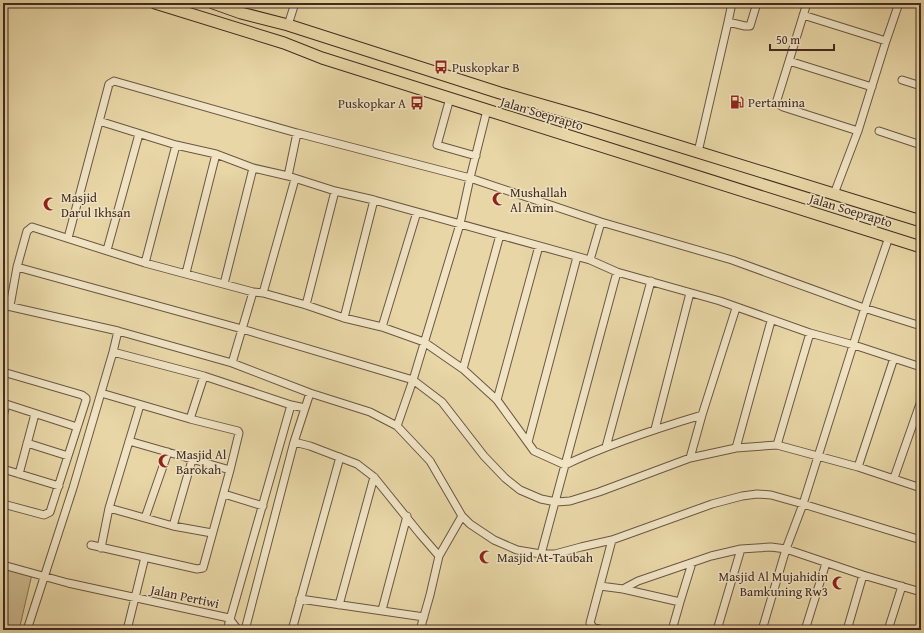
<svg xmlns="http://www.w3.org/2000/svg" width="924" height="633" font-family="'Gentium Book Plus',serif">
  <rect width="100%" height="100%" fill="#e8d6a6"/>
  <filter id="stains"><feTurbulence type="fractalNoise" baseFrequency=".005" numOctaves="4"/><feColorMatrix values="0 0 0 0 .2 0 0 0 0 .09 0 0 0 0 .02 0 0 0 .5 -.17"/></filter>
  <radialGradient id="worn" r=".72"><stop offset=".6" stop-color="#630" stop-opacity="0"/><stop offset="1" stop-color="#630" stop-opacity=".3"/></radialGradient>
  <path fill="#ccb98f" stroke="#867258" d="M3 563 33 570 19 630H3Z"/>
  <g fill="none" stroke-linecap="round" stroke-linejoin="round">
    <g stroke="#6b5642" stroke-width="9">
      <path id="minor" d="M807 3 777 100 780 105 783 107 858 131
        M803 15 886 41
        M728 22 732 3
        M288 25 295 3
        M789 61 872 87
        M902 80 921 86
        M450 98 437 145 476 156
        M99 121 176 145 216 154 253 168 288 176 335 191 374 200 590 260 617 272 720 301 810 333 854 345 921 367
        M879 131 921 145
        M698 152 728 22 745 26H750L757 3
        M288 176 297 133
        M834 194 858 131 886 41 899 3
        M68 238 109 84 114 81 297 133 470 178 601 222 732 260 864 308 921 326
        M107 250 139 134
        M590 260 601 222
        M145 263 176 145
        M17 267 242 329 413 380 442 402 484 456 505 478 520 490 541 499 556 502 570 501 599 492 690 458 736 448 777 445 858 467 921 488
        M186 273 216 154
        M224 284 253 168
        M263 293 295 179
        M3 305 118 331 232 363 310 393 370 412 397 426 430 461 462 516 470 524 494 540 517 550 541 554H555L581 547 612 540 712 504 742 496 757 494 771 495 803 504 921 540
        M306 305 335 191
        M10 306 17 267 27 231 32 227 145 263 253 292 263 293 306 305 344 318 382 327 424 342 463 369 497 400 534 451 565 465
        M344 318 374 200
        M382 327 417 212
        M113 352 204 376 291 405 305 408
        M232 363 253 292
        M463 369 500 235
        M3 372 82 395 86 398V400L50 512 44 515 3 504
        M497 400 539 246
        M3 403 77 427
        M3 417 6 404
        M190 419 204 376
        M397 426 413 380 460 224 470 178 487 110
        M655 429 690 293
        M129 441 230 470
        M294 442 310 446 357 464 374 477 420 534 439 556
        M528 442 577 257
        M27 443 68 456
        M777 445 810 333
        M606 447 651 281
        M736 448 771 321
        M690 458 702 415 736 308
        M565 465C609 444 655 429 702 415
        M858 467 894 358
        M3 469 59 486
        M19 474 35 414
        M894 478 921 401
        M224 494 263 506
        M109 508 173 526 212 533
        M145 518 168 452
        M173 526 192 460
        M91 545 197 569 203 568 230 470 239 433 238 431 190 419 101 393
        M101 548 109 508 140 405
        M541 554 617 272
        M3 565 68 583 229 618 238 630
        M600 586 623 589 680 602 672 630
        M623 589 638 581 711 556 741 549 771 547 786 549 863 575 921 592
        M300 599 424 617
        M680 602 692 563
        M339 605 374 477
        M382 610 407 516
        M27 630 73 488 113 352 118 331
        M127 630 145 557
        M227 630 291 405
        M245 630 294 442 310 393
        M292 630 340 457
        M420 630 430 595 439 556 462 516
        M603 630 593 627 590 623 612 540
        M717 630 741 549
        M762 630 786 549 803 504 867 301 889 237
        M805 630 826 563
        M847 630 863 575
        M888 630 902 586"/>
    </g>
    <g stroke="#412b20" stroke-width="13">
      <path id="trunk" d="M155 3 284 43 322 58 487 110 921 247
        M213 3 241 13 288 25 500 93 591 119 921 221"/>
    </g>
    <use href="#minor" stroke="#f0e4c5" stroke-width="7"/>
    <use href="#trunk" stroke="#e8d6a6" stroke-width="11"/>
  </g>
  <defs>
    <g id="bus-bare" transform="scale(1.08)"><path d="M-5-6H5V4H4V6H2V4H-2V6H-4V4H-5ZM-3.5-4V0h7V-4ZM-3.5 1.2v1.5H-2V1.2ZM2 1.2v1.5H3.5V1.2Z" fill="#8f2418" stroke="#f0e4c5" stroke-width="2.5" paint-order="stroke"/></g>
    <g id="fuel-bare" transform="scale(1.08)"><path d="M-5.5-6h7V0h2V4h1.3V-2.5L3-4.5l.8-.8L6-3V5H2.5V1h-1V6h-7ZM-4.2-4.7v3.2H.2V-4.7Z" fill="#8f2418" stroke="#f0e4c5" stroke-width="2.5" paint-order="stroke"/></g>
    <g id="mosque-bare" transform="scale(1.08)"><path d="M3.5-4.9A6 6 0 1 0 3.5 4.9A5 5 0 1 1 3.5-4.9Z" fill="#8f2418" stroke="#f0e4c5" stroke-width="2.5" paint-order="stroke"/></g>
  </defs>
  <g fill-rule="evenodd">
    <use href="#bus-bare" x="441" y="67"/>
    <use href="#fuel-bare" x="737" y="102"/>
    <use href="#bus-bare" x="417" y="103"/>
    <use href="#mosque-bare" x="499" y="199"/>
    <use href="#mosque-bare" x="50" y="204"/>
    <use href="#mosque-bare" x="165" y="461"/>
    <use href="#mosque-bare" x="486" y="557"/>
    <use href="#mosque-bare" x="839" y="583"/>
  </g>
  <g text-anchor="middle" stroke-width="3" stroke-linejoin="round" paint-order="stroke">
    <g font-size="13" fill="#412b20" stroke="#f0e4c5" text-anchor="start">
      <text x="452" y="72">Puskopkar B</text>
      <text x="748" y="107">Pertamina</text>
      <text x="406" y="108" text-anchor="end">Puskopkar A</text>
      <text x="510" y="197">Mushallah<tspan x="510" dy="15">Al Amin</tspan></text>
      <text x="61" y="202">Masjid<tspan x="61" dy="15">Darul Ikhsan</tspan></text>
      <text x="176" y="459">Masjid Al<tspan x="176" dy="15">Barokah</tspan></text>
      <text x="497" y="562">Masjid At-Taubah</text>
      <text x="828" y="581" text-anchor="end">Masjid Al Mujahidin<tspan x="828" dy="15">Bamkuning Rw3</tspan></text>
    </g>
    <g font-size="13" fill="#412b20" stroke="#f0e4c5">
      <text transform="translate(542 113) rotate(17)" y="5">Jalan Soeprapto</text>
      <text transform="translate(851 210) rotate(17)" y="5">Jalan Soeprapto</text>
      <text transform="translate(185 596) rotate(12)" y="5">Jalan Pertiwi</text>
    </g>
  </g>
  <rect width="924" height="633" fill="none" stroke="#e8d6a6" stroke-width="16"/>
  <rect x="4" y="4" width="916" height="625" fill="none" stroke="#412b20" stroke-width="2"/>
  <rect x="8" y="8" width="908" height="617" fill="none" stroke="#412b20"/>
  <path d="M770 44v6h64v-6" fill="none" stroke="#412b20" stroke-width="2"/>
  <text x="776" y="44" font-size="12" fill="#412b20" stroke="#f0e4c5" stroke-width="3" paint-order="stroke">50 m</text>
  <rect width="100%" height="100%" filter="url(#stains)"/>
  <rect width="100%" height="100%" fill="url(#worn)"/>
</svg>
